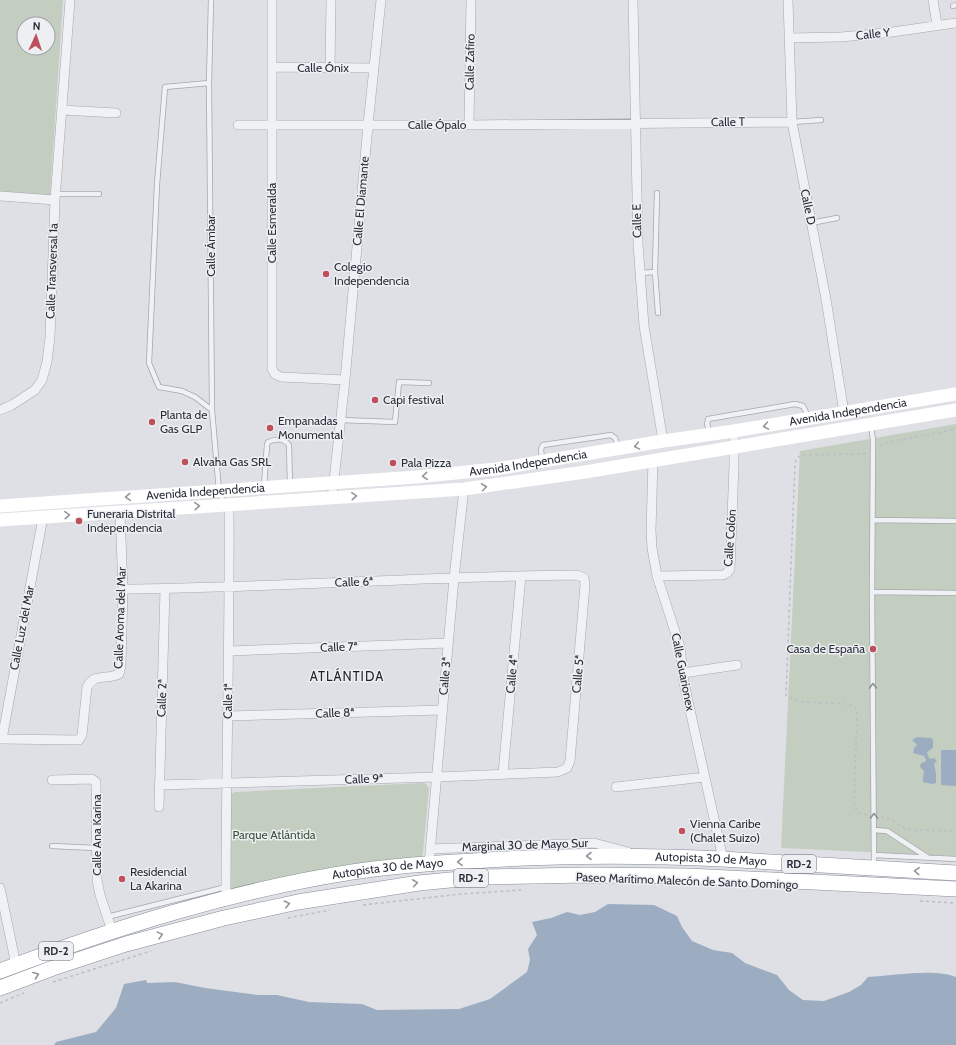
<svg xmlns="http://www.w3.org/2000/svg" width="956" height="1045" font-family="Cabin,sans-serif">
  <rect width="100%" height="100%" fill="#dee0e5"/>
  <path fill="#c3cec0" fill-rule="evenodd" d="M0 0H63L50 196 0 195ZM24 24H48V48H24Z
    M956 424V856L781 848 800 451Z
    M422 783 426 784 429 788 423 852 422 857 419 860 237 889 230 887 229 795 235 792Z"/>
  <path fill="#9dadc1" d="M917 737 932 738 933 741V748L927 752 929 758 933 759 934 757 937 762 934 763 936 773V783L932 784 923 782V778L924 771 920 767 921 763 925 762 926 760 924 756 913 753 914 750 913 749 917 745 912 740Z
    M941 750H956V786L941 785Z
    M608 904 654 905 677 916 682 927 692 941 713 950 732 953 745 963 777 975 789 990 803 1000 824 1001 849 992 861 985 868 977C892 976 934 968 956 977V1045H54L56 1042 96 1032 116 1008 124 984 146 980 147 983 175 982 205 988 258 995H277L309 1002 362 1004 377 1010 459 1009 490 999 527 972 530 960 528 949 537 935 532 922 551 918 567 912 580 915 595 912Z"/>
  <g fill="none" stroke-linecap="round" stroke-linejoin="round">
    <g stroke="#a4a7ae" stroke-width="6">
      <path id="service" d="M211 0 209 83 212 410 219 491 221 497 225 502
        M953 6 956 5
        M209 83 165 87 157 184 149 363 159 387 182 391 195 397 212 410
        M792 122 821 120
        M56 194H99
        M811 223 837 218
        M655 272 657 193
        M640 273 655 272 658 313
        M340 420 395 422 399 382 429 383
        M871 426 873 440 872 592 874 866
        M710 433 707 424 708 419 795 404 803 406 808 416
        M542 460 541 449 543 445 611 435 615 438 618 446
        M264 486 267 445 268 442C275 439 284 438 289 445L290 484
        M873 520 956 521
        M872 592 956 593
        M874 830 887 831 927 857
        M52 846 96 848
        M874 855 956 859
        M107 917 226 887"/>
    </g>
    <g stroke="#a4a7ae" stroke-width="10">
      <path id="minor" d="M272 0V369L275 374 281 377 345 380
        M633 0 638 244 644 326 663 441
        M788 0 792 122 826 299 844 413
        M933 0 937 25
        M789 38 841 37 885 33 956 23
        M272 67 373 68
        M330 68 331 0
        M62 110 116 113
        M238 125H469L792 122
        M469 125 471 0
        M0 196 55 200
        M0 410 12 405 35 390 42 380 47 362 50 337 55 200 70 0
        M653 460 651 531 652 548 657 576 680 647 684 683 723 859
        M332 498 345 380 368 125 381 0
        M657 576 723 575 727 573 730 569 734 465V431
        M123 589C275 588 426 576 577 575L584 578 585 585 570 761 567 768 558 772 437 777 159 785
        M229 651 448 643
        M683 673 737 665
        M228 716 442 710
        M0 739 79 740 82 735 87 687C94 673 107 680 119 674L121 666 123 589 120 512
        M2 739 43 517
        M503 773 521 576
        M52 780 92 779 96 782 97 880 100 895 112 931
        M616 787 705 777
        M159 807 165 589
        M430 849 594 843 628 852
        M429 864 454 578 464 489
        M0 888 16 965
        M226 898C226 766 230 635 229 504"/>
    </g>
    <g stroke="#878d9a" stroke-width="16">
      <g id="trunk">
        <path id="s2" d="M0 971C114 928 231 891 352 872 392 866 433 863 473 861 556 855 639 855 722 859 800 863 878 869 956 873"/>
        <path d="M0 988 53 968 126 944 224 918 298 902 419 883 481 877 586 875 689 876 956 889"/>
      </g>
    </g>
    <path stroke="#bcbec4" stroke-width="1.5" stroke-dasharray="3 3" stroke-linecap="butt" d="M880 446 889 442 956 429
      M866 453 864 454 802 455 797 458 795 463 786 695C799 707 836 700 854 706L857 712 854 805 858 813 867 815
      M881 817 892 820 902 827 911 830 956 831
      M920 901 956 903
      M363 905 461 894 521 890
      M288 918 330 910
      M53 982 151 951
      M0 1003 24 993"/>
    <use href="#service" stroke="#f0f1f4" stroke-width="4.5"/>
    <use href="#minor" stroke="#f0f1f4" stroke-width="9"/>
    <g stroke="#fff" stroke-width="13">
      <path id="s1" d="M0 506 416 477 496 469 663 441 734 431 956 394"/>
      <path d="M0 520 464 489 585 472 956 410"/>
    </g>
    <use href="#trunk" stroke="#fff" stroke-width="15"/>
  </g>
  <defs><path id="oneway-chevron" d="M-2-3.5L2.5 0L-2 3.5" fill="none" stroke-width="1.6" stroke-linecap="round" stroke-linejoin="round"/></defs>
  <g stroke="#94969c">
    <use href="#oneway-chevron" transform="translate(766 426) rotate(170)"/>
    <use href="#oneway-chevron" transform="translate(637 446) rotate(170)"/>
    <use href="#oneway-chevron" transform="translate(425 476) rotate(175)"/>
    <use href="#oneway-chevron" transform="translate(484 487) rotate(-7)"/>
    <use href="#oneway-chevron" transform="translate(354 496) rotate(-4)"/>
    <use href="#oneway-chevron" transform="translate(128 497) rotate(176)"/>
    <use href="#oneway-chevron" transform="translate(197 506) rotate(-4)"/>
    <use href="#oneway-chevron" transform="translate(67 515) rotate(-4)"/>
    <use href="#oneway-chevron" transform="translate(589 856) rotate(180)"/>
    <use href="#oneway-chevron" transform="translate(460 862) rotate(176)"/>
    <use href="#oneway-chevron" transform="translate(917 871) rotate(-177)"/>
    <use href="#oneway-chevron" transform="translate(415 883) rotate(-8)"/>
    <use href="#oneway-chevron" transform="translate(287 904) rotate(-12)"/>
    <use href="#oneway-chevron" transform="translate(160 935) rotate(-15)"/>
    <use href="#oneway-chevron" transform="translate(36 975) rotate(-21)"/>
  </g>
  <g stroke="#8c9097">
    <use href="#oneway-chevron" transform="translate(873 686) rotate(-91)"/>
    <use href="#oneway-chevron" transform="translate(874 816) rotate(-90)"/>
  </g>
  <g fill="#bd505b" stroke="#edeff3" stroke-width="1.5">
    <circle cx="326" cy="274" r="4"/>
    <circle cx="375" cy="400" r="4"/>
    <circle cx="152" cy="422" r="4"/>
    <circle cx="270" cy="428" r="4"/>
    <circle cx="185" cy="462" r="4"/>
    <circle cx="393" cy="463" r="4"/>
    <circle cx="79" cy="521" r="4"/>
    <circle cx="873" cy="649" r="4"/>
    <circle cx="682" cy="831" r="4"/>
    <circle cx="122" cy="879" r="4"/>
  </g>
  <g text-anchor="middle" stroke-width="3" stroke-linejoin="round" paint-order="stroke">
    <g fill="#edeff3" stroke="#646872" stroke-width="1">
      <rect x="782" y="855" width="34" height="18" rx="3"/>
      <rect x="454" y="869" width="34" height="18" rx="3"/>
      <rect x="39" y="942" width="34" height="18" rx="3"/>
    </g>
    <g font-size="11" font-weight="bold" fill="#292e3a">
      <text x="799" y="868">RD-2</text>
      <text x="471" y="882">RD-2</text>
      <text x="56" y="955">RD-2</text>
    </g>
    <g font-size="12" fill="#292e3a" stroke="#edeff3">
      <text transform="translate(873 34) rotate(-6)" y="4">Calle Y</text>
      <text transform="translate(470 62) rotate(-89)" y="4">Calle Zafiro</text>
      <text x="323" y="72">Calle Ónix</text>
      <text transform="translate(728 122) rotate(-1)" y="4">Calle T</text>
      <text x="437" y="129">Calle Ópalo</text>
      <text transform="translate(361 201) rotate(-85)" y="4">Calle El Diamante</text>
      <text transform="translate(808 207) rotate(79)" y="4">Calle D</text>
      <text transform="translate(637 221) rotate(-91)" y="4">Calle E</text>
      <text transform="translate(272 223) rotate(-90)" y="4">Calle Esmeralda</text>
      <text transform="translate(211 246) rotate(-90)" y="4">Calle Ámbar</text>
      <text transform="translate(52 271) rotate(-88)" y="4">Calle Transversal 1a</text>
      <text dy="4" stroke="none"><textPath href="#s1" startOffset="854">Avenida Independencia</textPath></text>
      <text dy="4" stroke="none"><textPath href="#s1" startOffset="530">Avenida Independencia</textPath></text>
      <text dy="4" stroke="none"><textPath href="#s1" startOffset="206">Avenida Independencia</textPath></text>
      <text transform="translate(730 538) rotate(-86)" y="4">Calle Colón</text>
      <text transform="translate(354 582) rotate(-2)" y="4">Calle 6ª</text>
      <text transform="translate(120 618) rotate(-88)" y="4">Calle Aroma del Mar</text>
      <text transform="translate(22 628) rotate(-79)" y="4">Calle Luz del Mar</text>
      <text transform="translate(339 647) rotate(-2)" y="4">Calle 7ª</text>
      <text transform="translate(683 672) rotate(79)" y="4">Calle Guarionex</text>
      <text transform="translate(512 674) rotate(-85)" y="4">Calle 4ª</text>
      <text transform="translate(578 674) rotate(-85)" y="4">Calle 5ª</text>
      <text transform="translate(445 676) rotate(-85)" y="4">Calle 3ª</text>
      <text transform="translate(162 698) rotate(-88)" y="4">Calle 2ª</text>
      <text transform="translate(228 701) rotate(-89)" y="4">Calle 1ª</text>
      <text transform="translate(335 713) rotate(-2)" y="4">Calle 8ª</text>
      <text transform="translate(364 779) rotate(-2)" y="4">Calle 9ª</text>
      <text transform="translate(97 835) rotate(-90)" y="4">Calle Ana Karina</text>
      <text transform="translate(525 845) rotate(-2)" y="4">Marginal 30 de Mayo Sur</text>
      <text dy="4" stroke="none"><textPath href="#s2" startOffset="726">Autopista 30 de Mayo</textPath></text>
      <text dy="4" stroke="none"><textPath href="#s2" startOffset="402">Autopista 30 de Mayo</textPath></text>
      <text transform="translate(687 881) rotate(2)" y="4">Paseo Marítimo Malecón de Santo Domingo</text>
    </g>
    <g font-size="12" fill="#292e3a" stroke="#edeff3" text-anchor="start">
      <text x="334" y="271">Colegio<tspan x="334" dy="14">Independencia</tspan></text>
      <text x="383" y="404">Capi festival</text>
      <text x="160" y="419">Planta de<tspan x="160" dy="14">Gas GLP</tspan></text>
      <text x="278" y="425">Empanadas<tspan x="278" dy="14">Monumental</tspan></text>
      <text x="193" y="466">Alvaha Gas SRL</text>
      <text x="401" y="467">Pala Pizza</text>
      <text x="87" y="518">Funeraria Distrital<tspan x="87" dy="14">Independencia</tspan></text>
      <text x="865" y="653" text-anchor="end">Casa de España</text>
      <text x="690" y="828">Vienna Caribe<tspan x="690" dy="14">(Chalet Suizo)</tspan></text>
      <text x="130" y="876">Residencial<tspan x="130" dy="14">La Akarina</tspan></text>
    </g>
    <g font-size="12" fill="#3c5438" stroke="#edeff3">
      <text x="274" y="839">Parque Atlántida</text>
    </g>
    <g font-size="13" letter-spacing="1" fill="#1b202b" stroke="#edeff3">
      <text x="347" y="681">ATLÁNTIDA</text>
    </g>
  </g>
  <g transform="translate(36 36) rotate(3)"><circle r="19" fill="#edeff3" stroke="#9fa2a9"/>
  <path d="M0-3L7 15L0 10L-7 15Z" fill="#bd505b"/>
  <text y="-6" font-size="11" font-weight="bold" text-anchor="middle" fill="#292e3a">N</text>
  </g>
</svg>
